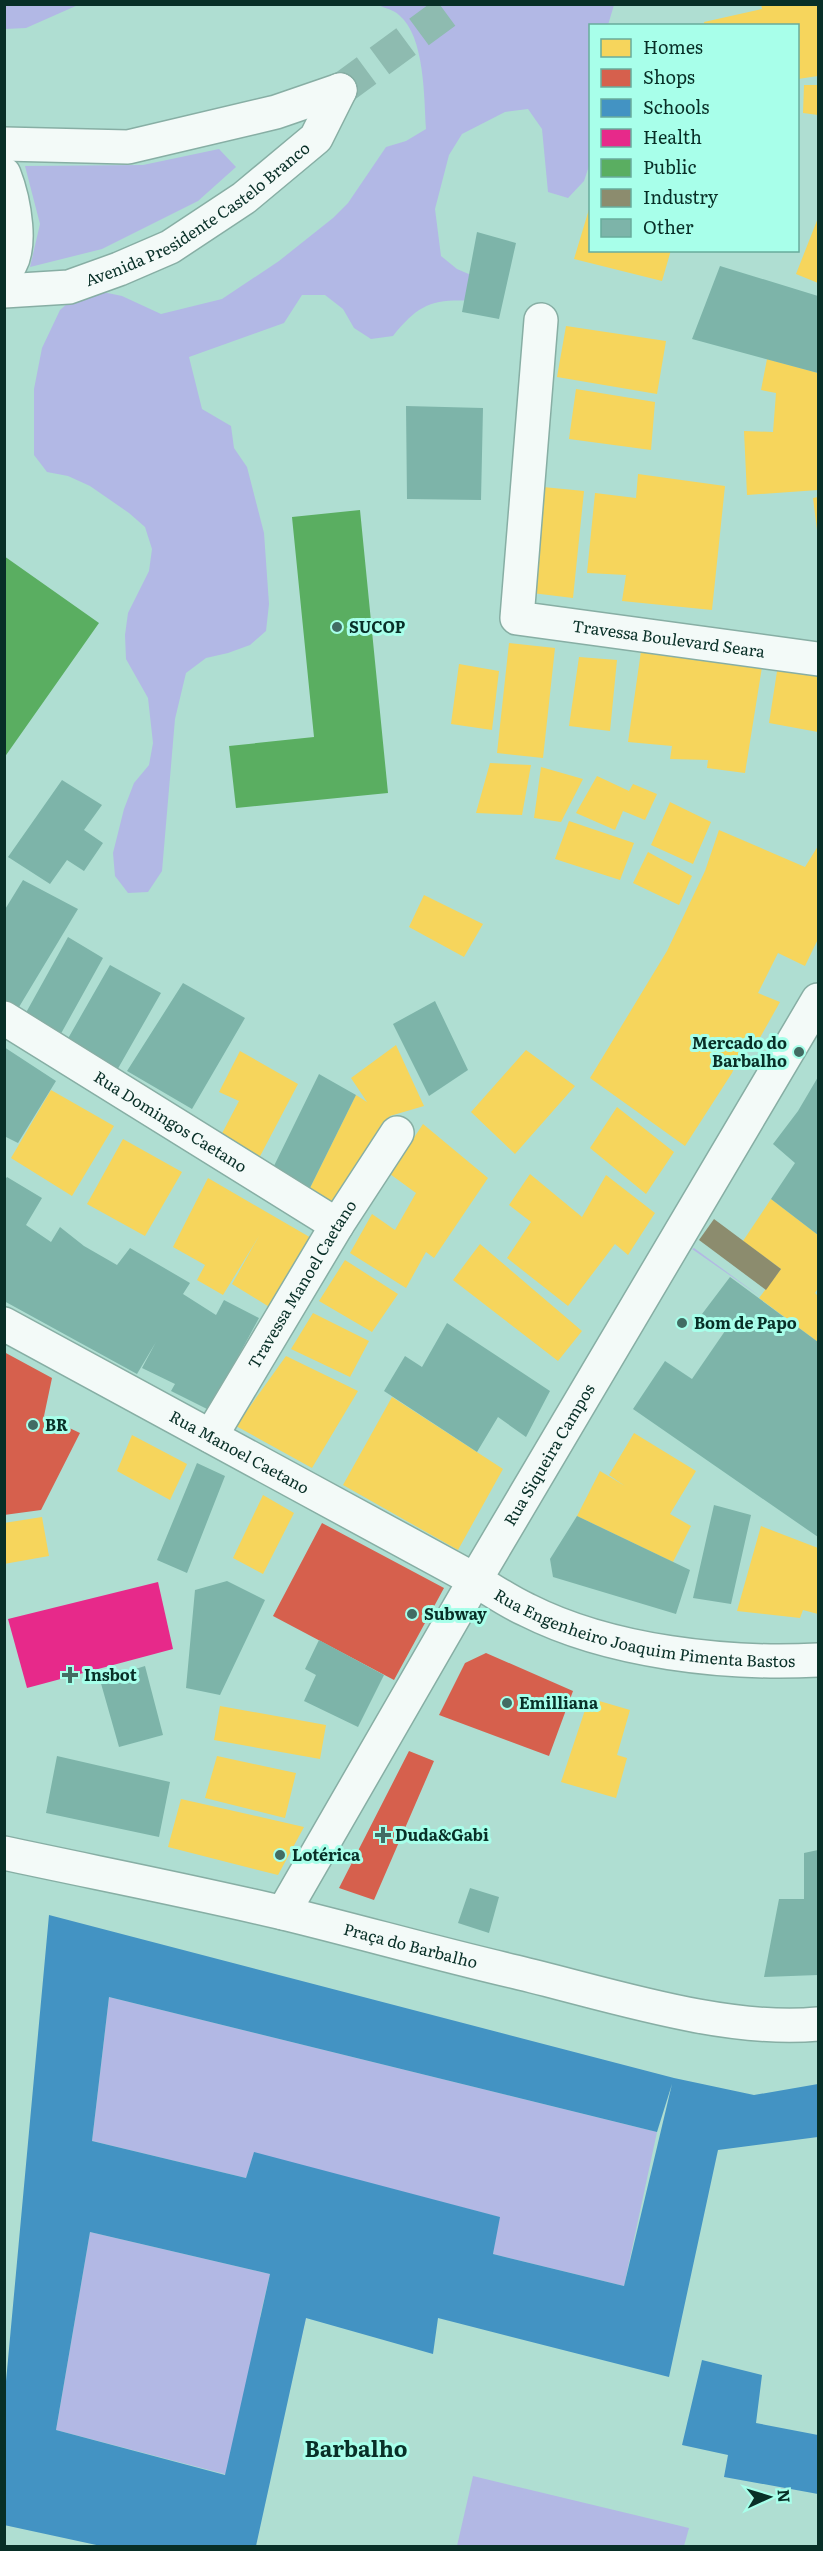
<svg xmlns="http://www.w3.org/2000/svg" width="823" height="2551" font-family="Literata,serif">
  <rect width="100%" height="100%" fill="#afded2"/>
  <path fill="#b2b8e4" d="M219 149 236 167 198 201 102 249 30 267 40 224 25 166 143 165Z
    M694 1248 761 1297 692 1249Z
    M109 1997 657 2132 624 2286 493 2254 499 2217 254 2153 246 2178 92 2141Z
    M90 2232 270 2274 260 2317 306 2318 267 2485 56 2430Z
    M473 2476 689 2528 684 2546H457Z"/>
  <path fill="#b2b8e5" d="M5 4H78V5L26 28 5 29Z
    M378 5H614L608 25 590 26V163L584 181 568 198 548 192 542 129 528 109 505 112 462 134 449 155 435 209 441 256 457 269 478 278 473 301C432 299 419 304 393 336L371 339 354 328 343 309 325 295H302L284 323 189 357 202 409 231 426 234 448 247 467 264 533 269 604 266 631 250 645 228 653 206 658 186 673 175 719 162 871 148 892 128 893 115 876 113 853 124 809 134 783 149 765 153 743 148 698 126 659 125 635 128 613 149 571 152 549 145 527 129 513 90 486 68 476 47 472 34 455V389L42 348 60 310 76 296 98 291 122 296 161 314 222 299 279 261 333 218 348 203 386 147 406 141 426 129C424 98 425 36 399 15 394 10 385 8 378 5Z"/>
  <path fill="#f6d55c" d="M761 4H818V76L798 79V26H705L704 22 762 9Z
    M804 85H818V115L803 113Z
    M590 206V250H671L662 281 574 259Z
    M818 218V283L796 274Z
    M566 326 666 341 657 394 557 377Z
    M767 359 818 373V490L747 495 744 431 773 432 776 393 761 390Z
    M576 389 655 402 651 450 569 439Z
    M638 474 725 486 712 610 622 601 626 575 587 573 595 493 636 498Z
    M543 487 584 491 573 598 532 593Z
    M818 497V530H817L813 498Z
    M509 643 555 648 543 758 497 753Z
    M641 651 762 667 745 773 707 768 708 760 670 759 672 746 628 742Z
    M579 657 617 660 610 731 569 726Z
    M459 664 499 671 492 730 451 724Z
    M778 665 818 670V732L769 723Z
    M490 763 531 765 522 815 476 813Z
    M541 767 583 779 561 822 534 818Z
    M597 776 629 791 633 784 657 794 645 820 623 811 615 830 576 813Z
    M670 802 711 822 693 864 651 845Z
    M569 821 634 843 620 880 555 859Z
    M719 830 805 867 818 846V939L805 966 778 953 758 993 780 1002 753 1050 744 1045 732 1073 685 1146 590 1078 667 951 705 871Z
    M648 852 692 876 679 905 633 883Z
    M424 895 483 924 464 957 409 927Z
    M396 1045 424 1106 390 1116 335 1209 307 1194 356 1095 367 1102 351 1078Z
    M526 1050 575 1086 515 1154 471 1112Z
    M240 1051 298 1084 257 1162 218 1141 239 1101 219 1092Z
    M51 1090 114 1126 72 1196 11 1158Z
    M617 1107 674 1152 646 1194 590 1148Z
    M423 1124 488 1178 434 1258 426 1252 406 1288 350 1253 372 1214 395 1230 416 1193 390 1174Z
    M123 1139 182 1172 145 1236 87 1204Z
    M530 1174 582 1217 606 1175 655 1213 628 1255 615 1244 568 1306 507 1258 531 1222 509 1205Z
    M208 1178 313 1239 271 1308 232 1284 259 1236 223 1295 197 1280 205 1265 173 1247Z
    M771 1199 818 1235V1288L815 1293 818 1296V1342L759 1298 781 1269 743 1241Z
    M480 1244 582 1331 558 1361 453 1280Z
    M345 1260 398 1294 372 1332 319 1301Z
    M313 1313 369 1341 350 1377 291 1349Z
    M286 1356 358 1391 312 1468 236 1426Z
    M392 1397 503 1469 458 1550 343 1485Z
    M634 1433 696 1471 670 1514 691 1526 673 1562 577 1516 600 1471 625 1486 609 1475Z
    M132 1435 187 1464 170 1500 117 1471Z
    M263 1495 294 1513 263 1574 233 1558Z
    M42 1517 49 1556 4 1564V1523Z
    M761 1526 818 1548V1614L803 1610 800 1618 737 1611Z
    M589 1698 630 1710 617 1755 627 1758 616 1798 561 1782Z
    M220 1706 326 1725 320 1759 214 1740Z
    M217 1756 296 1773 285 1818 205 1798Z
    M181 1799 304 1827 278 1875 168 1847Z"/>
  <path fill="#d6604d" d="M4 1352 52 1378 44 1416 80 1433 41 1510 4 1515Z
    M322 1523 444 1588 394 1680 273 1616Z
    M486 1653 573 1691 549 1756 439 1715 465 1663Z
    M409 1751 434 1761 374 1900 339 1888Z"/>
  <path fill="#4393c3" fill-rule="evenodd" d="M49 1915 674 2078 754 2095 818 2084V2137L718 2150 669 2377 438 2318 433 2354 306 2318 256 2546H101L4 2525V2403ZM109 1997 657 2132 672 2084 624 2286 493 2254 500 2217 254 2152 246 2178 92 2141ZM90 2232 270 2274 225 2475 56 2430Z
    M702 2360 762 2375 756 2423 818 2435V2494L724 2477 728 2455 682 2445Z"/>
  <path fill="#e7298a" d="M158 1582 173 1649 27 1688 8 1619Z"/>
  <path fill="#5aae61" d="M360 510 388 793 236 808 229 746 314 737 292 517Z
    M4 556 99 623 4 758Z"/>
  <path fill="#8c8c6e" d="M714 1219 781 1269 766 1290 699 1240Z"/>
  <path fill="#7db4a9" d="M477 232 516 243 499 319 462 312Z
    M720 266 818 296V373L692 339Z
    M406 406 483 408 481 500 407 499Z
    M62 780 102 805 84 830 103 843 84 871 67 860 50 884 8 857Z
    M23 880 78 909 16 1012 4 1004V911Z
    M68 937 103 958 58 1039 23 1018Z
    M110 965 161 993 116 1072 66 1042Z
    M183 983 245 1018 192 1109 127 1071Z
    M435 1001 468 1070 429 1096 393 1024Z
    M4 1047 56 1081 18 1143 4 1136Z
    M319 1074 356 1095 307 1194 271 1172Z
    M818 1077V1235L771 1199 795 1163 773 1144 798 1111Z
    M7 1177 42 1198 26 1225 51 1242 60 1227 84 1246 117 1265 130 1248 190 1283 183 1294 216 1315 224 1300 259 1318 209 1410 171 1391 175 1384 142 1368 156 1342 137 1374 4 1301V1181Z
    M730 1277 818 1342V1537L633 1409 665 1361 692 1379 725 1331 702 1314Z
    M447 1323 550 1391 526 1437 498 1417 477 1452 384 1391 405 1356 422 1367Z
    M197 1463 225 1476 187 1573 157 1560Z
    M714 1505 751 1515 731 1604 693 1598Z
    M577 1516 690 1570 676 1614 553 1577 550 1559Z
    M227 1581 265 1600 220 1695 186 1688 195 1590Z
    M319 1640 384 1675 358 1727 304 1701 316 1675 305 1669Z
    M145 1666 163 1735 119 1747 100 1680Z
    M57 1756 170 1782 159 1837 46 1813Z
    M818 1850V1975L764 1977 779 1899H804V1853Z
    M470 1888 499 1897 489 1933 458 1923Z"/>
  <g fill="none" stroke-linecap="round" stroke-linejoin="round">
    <path stroke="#8ebbb0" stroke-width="33" stroke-dasharray="33 16" stroke-linecap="butt" d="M340 90 457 4"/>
    <g stroke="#87aea4" stroke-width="36">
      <g id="minor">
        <path id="s1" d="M541 320 517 618 818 659"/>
        <path id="s2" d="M4 1018 337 1225"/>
        <path id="s3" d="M4 1324 475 1580C492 1590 509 1602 527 1610 610 1652 727 1665 818 1660"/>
        <path id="s4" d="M211 1436 337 1225 397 1133"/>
      </g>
    </g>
    <g stroke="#87aea4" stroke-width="36">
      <g id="major">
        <path d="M4 144 128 147 276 112 340 90"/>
        <path d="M4 174C13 197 26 254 4 272"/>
        <path id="s5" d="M4 291 69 287 119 269 170 247 244 198 316 138 340 90"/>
        <path id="s6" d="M4 1853C97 1873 191 1891 283 1913 361 1932 438 1954 516 1972 608 1994 724 2033 818 2024"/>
        <path id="s7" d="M283 1913 475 1580 818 1000"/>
      </g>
    </g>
    <use href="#minor" stroke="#f3faf8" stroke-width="33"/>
    <use href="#major" stroke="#f3faf8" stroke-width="33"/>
  </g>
  <g fill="#426c63" stroke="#a8ffea" stroke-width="2">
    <circle cx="337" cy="627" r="6"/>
    <circle cx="799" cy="1052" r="6"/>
    <circle cx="682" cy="1323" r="6"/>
    <circle cx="33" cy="1425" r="6"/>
    <circle cx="412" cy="1614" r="6"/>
    <path d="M67 1666h6v6h6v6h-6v6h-6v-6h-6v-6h6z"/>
    <circle cx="507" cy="1703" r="6"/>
    <path d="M380 1826h6v6h6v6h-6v6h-6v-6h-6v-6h6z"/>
    <circle cx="280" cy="1855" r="6"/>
  </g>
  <g text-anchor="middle" stroke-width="6" stroke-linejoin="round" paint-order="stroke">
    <g font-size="16" fill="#082f27" stroke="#a8ffea">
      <text dy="6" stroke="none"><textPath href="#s5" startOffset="214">Avenida Presidente Castelo Branco</textPath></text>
      <text dy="6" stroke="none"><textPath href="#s1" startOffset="452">Travessa Boulevard Seara</textPath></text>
      <text dy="6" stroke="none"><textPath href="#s2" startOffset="196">Rua Domingos Caetano</textPath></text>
      <text dy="6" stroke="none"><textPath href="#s4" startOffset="177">Travessa Manoel Caetano</textPath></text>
      <text dy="6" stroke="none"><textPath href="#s3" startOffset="268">Rua Manoel Caetano</textPath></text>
      <text dy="6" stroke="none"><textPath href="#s7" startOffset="530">Rua Siqueira Campos</textPath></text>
      <text dy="6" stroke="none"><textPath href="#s3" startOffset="716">Rua Engenheiro Joaquim Pimenta Bastos</textPath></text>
      <text dy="6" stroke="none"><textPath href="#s6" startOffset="417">Praça do Barbalho</textPath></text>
    </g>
    <g font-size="16" font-weight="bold" fill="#082f27" stroke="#a8ffea" text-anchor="start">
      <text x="349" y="633">SUCOP</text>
      <text x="787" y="1049" text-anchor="end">Mercado do<tspan x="787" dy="18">Barbalho</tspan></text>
      <text x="694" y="1329">Bom de Papo</text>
      <text x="45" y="1431">BR</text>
      <text x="424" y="1620">Subway</text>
      <text x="84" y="1681">Insbot</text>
      <text x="519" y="1709">Emilliana</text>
      <text x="395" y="1841">Duda&amp;Gabi</text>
      <text x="292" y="1861">Lotérica</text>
    </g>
    <g font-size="22" font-weight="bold" fill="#082f27" stroke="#a8ffea">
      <text x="356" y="2457">Barbalho</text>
    </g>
  </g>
  <rect width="823" height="2551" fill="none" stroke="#082f27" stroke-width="12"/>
  <rect x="589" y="24" width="210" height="228" fill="#a8ffea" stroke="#68ac9c" stroke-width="1.5"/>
  <rect x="601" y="39" width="30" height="18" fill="#f6d55c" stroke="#68ac9c" stroke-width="1.5"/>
  <text x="643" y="54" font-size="18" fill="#082f27">Homes</text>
  <rect x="601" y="69" width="30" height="18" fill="#d6604d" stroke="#68ac9c" stroke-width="1.5"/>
  <text x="643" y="84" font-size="18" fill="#082f27">Shops</text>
  <rect x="601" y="99" width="30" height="18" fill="#4393c3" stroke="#68ac9c" stroke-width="1.5"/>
  <text x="643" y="114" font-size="18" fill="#082f27">Schools</text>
  <rect x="601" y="129" width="30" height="18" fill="#e7298a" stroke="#68ac9c" stroke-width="1.5"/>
  <text x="643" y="144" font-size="18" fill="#082f27">Health</text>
  <rect x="601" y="159" width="30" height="18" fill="#5aae61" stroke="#68ac9c" stroke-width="1.5"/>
  <text x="643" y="174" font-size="18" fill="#082f27">Public</text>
  <rect x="601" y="189" width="30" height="18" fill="#8c8c6e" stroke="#68ac9c" stroke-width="1.5"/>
  <text x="643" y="204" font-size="18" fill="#082f27">Industry</text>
  <rect x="601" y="219" width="30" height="18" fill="#7db4a9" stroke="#68ac9c" stroke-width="1.5"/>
  <text x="643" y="234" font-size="18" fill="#082f27">Other</text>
  <g transform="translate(769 2497) rotate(86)" stroke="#a8ffea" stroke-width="4.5" paint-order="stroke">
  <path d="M0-4.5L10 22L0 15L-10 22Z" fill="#082f27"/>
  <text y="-9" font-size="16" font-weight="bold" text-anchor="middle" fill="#082f27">N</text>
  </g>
</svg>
